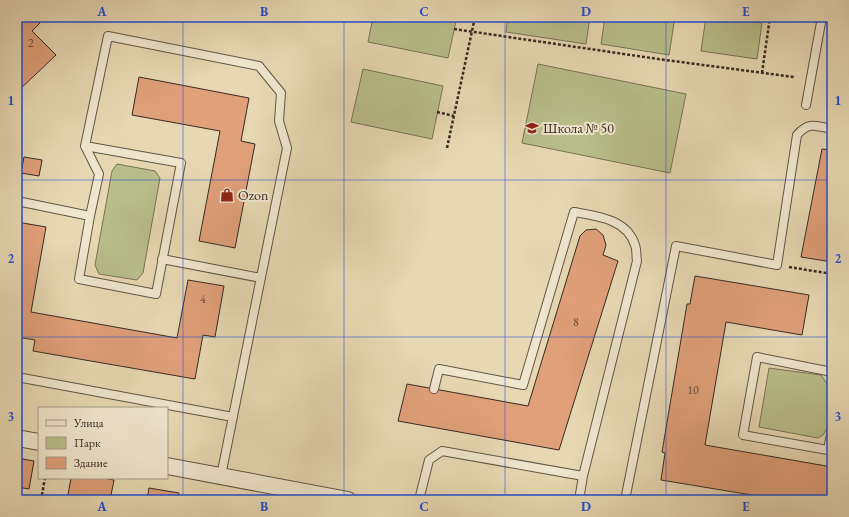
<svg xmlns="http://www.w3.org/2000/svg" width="849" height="517" font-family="'EB Garamond',serif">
  <rect width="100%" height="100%" fill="#e7d8b3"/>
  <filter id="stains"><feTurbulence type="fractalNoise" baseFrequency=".005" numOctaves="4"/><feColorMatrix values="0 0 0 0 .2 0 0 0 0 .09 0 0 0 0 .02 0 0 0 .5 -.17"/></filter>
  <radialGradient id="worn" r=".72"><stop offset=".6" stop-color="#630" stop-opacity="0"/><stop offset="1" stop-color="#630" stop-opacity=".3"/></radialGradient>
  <path fill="#b8be8a" stroke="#777456" d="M373 17H457L448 58 368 42Z
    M508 17H590L586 44 506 32Z
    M605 17H675L669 55 601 44Z
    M706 17H717L762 23 757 59 701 51Z
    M538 64 686 94 670 173 522 143Z
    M363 69 443 86 432 139 351 122Z
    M117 164 155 171 160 178 143 273 137 280 99 274 95 265 112 171Z
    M769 368 821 375 831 390 829 426 823 435 818 438 759 427Z"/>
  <path fill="#e0a07a" stroke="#362a22" d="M17 17H27L28 19 30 17H34L40 23 32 31 56 55 17 92Z
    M139 77 249 98 241 141 255 144 235 248 199 241 220 131 132 115Z
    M822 149 832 150V262L801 257Z
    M24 157 42 160 39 176 21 173Z
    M17 222 46 227 31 312 177 338 188 280 224 286 215 337 203 335 195 379 33 351 35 340 17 337Z
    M596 229 603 235 606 245 603 255 618 261 559 450 398 421 407 384 528 406 580 236 586 230Z
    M695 276 809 295 802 335 726 322 705 445 832 467V500H782L661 480 665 453 662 452 687 304H690Z
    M17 458 34 461 29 489 17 487Z
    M71 478H103L114 480 110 500H67Z
    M149 488 179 493 178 500H147Z"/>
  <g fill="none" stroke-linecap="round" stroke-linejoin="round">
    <g stroke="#625646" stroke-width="10">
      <path id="service" d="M806 105 822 17
        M85 146 181 163 156 294 79 279 90 216
        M17 201 90 216 99 174 85 146 108 36 259 66 281 93 279 121 287 148 221 476
        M162 259 261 278
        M832 372 757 357 743 435 828 450 832 429
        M17 377 233 417
        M434 389 439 369 523 385 574 212C597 216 627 219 635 245 637 250 636 256 637 261L583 476 579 500
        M419 500 429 460 442 451 583 476
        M625 500 676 246 777 265 797 135C809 121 816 126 832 129"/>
    </g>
    <g stroke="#625646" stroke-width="18">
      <path id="minor" d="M17 438 39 442
        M167 466 348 500"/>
    </g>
    <path stroke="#362a22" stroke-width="2.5" stroke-dasharray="3 2" stroke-linecap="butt" d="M454 29 658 59 794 77
      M762 73 770 17
      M437 112 454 116
      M447 148 475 17
      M789 267 832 274
      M41 500 45 478"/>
    <use href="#service" stroke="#efe6ce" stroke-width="8"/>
    <use href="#minor" stroke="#efe6ce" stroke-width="16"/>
  </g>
  <path fill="none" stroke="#1d4ed8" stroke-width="1" stroke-opacity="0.55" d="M183 17V500M344 17V500M505 17V500M666 17V500M17 180H832M17 337H832"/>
  <defs>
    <g id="school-bare" transform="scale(1.08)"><path d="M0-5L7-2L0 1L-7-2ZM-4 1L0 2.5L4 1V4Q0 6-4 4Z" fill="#8f2418" stroke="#efe6ce" stroke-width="2.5" paint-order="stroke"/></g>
    <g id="shop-bare" transform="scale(1.08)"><path d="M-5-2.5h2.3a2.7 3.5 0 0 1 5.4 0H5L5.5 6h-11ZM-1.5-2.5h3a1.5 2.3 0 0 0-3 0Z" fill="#8f2418" stroke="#efe6ce" stroke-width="2.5" paint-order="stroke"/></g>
  </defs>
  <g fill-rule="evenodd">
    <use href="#school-bare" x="532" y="128"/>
    <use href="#shop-bare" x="227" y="195"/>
  </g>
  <g text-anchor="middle" stroke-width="4" stroke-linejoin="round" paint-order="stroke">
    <g font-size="12" fill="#604838">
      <text x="31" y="47">2</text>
      <text x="203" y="303">4</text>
      <text x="576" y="326">8</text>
      <text x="693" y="394">10</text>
    </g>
    <g font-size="14" fill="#362a22" stroke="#efe6ce" text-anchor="start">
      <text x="543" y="133">Школа № 50</text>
      <text x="238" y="200">Ozon</text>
    </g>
  </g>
  <rect width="849" height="517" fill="none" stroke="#e7d8b3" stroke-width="44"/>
  <rect x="38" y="407" width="130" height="72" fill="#efe6ce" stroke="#a59b89"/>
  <rect x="46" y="420" width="20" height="6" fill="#efe6ce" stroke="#a59b89"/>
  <text x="74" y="427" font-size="12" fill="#362a22">Улица</text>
  <rect x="46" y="437" width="20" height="12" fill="#b8be8a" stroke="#a59b89"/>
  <text x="74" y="447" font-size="12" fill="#362a22">Парк</text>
  <rect x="46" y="457" width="20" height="12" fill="#e0a07a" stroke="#a59b89"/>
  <text x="74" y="467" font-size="12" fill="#362a22">Здание</text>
  <rect x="22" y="22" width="805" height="473" fill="none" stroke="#1d4ed8" stroke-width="1.5"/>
  <g font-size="13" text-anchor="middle" font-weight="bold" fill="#1d4ed8">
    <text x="102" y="16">A</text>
    <text x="264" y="16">B</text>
    <text x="424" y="16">C</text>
    <text x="586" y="16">D</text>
    <text x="746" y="16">E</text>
    <text x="11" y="105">1</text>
    <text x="838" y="105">1</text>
    <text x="11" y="263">2</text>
    <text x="838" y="263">2</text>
    <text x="11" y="421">3</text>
    <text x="838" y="421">3</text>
    <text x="102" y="511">A</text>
    <text x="264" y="511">B</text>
    <text x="424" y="511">C</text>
    <text x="586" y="511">D</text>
    <text x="746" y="511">E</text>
  </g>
  <rect width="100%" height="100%" filter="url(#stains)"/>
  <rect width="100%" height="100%" fill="url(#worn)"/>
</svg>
